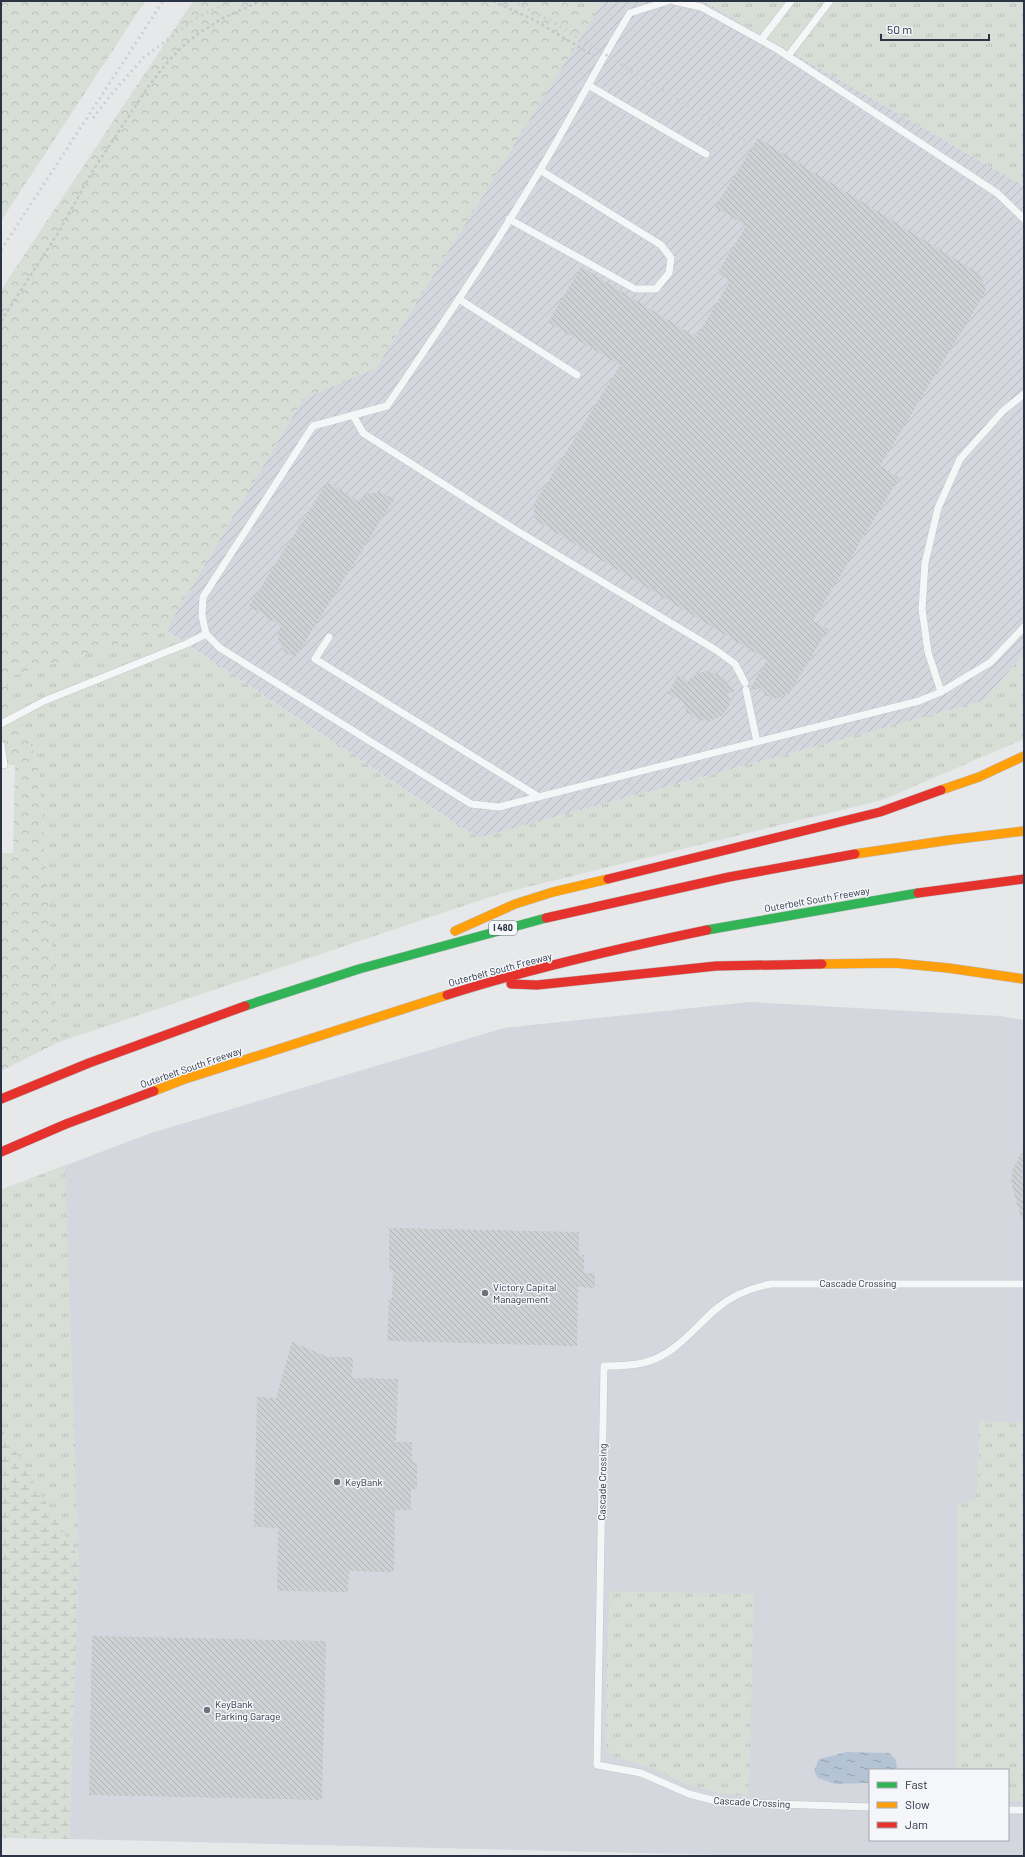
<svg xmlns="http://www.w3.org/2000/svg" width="1025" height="1857" font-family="Barlow,sans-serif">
  <defs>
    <pattern id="industrial-furrows" width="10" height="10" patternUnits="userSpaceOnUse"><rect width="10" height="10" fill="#d4d7dd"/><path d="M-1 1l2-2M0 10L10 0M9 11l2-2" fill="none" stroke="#b6b9bf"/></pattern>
    <pattern id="grass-tufts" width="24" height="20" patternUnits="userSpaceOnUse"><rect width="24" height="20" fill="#d6ded6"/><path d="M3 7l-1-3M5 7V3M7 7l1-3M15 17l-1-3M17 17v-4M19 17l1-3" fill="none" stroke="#b8bfb9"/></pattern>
    <pattern id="forest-crowns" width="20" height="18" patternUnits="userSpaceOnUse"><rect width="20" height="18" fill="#d6ded6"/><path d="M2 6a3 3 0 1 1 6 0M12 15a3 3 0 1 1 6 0" fill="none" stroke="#b8bfb9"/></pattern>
    <pattern id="wetland-marsh" width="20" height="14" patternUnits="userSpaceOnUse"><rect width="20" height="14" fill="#d6ded6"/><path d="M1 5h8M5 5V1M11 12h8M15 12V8" fill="none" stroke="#b8bfb9"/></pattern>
    <pattern id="water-ripples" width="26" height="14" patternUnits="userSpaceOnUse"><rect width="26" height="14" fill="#b4c4d5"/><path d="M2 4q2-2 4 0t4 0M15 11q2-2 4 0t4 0" fill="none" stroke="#93a0af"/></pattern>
    <pattern id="building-back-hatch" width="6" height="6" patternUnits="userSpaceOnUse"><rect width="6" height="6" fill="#ced0d3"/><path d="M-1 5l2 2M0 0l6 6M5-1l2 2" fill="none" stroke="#b1b3b6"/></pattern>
  </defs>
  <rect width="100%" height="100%" fill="#e6e8ea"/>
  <path fill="#d4d7dd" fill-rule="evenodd" d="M749 1002 1000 1016 1024 1020V1856H761L69 1839 79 1558 1 1431V1190L151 1133 504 1028ZM870 1770H1008V1840H870Z"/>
  <path fill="url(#industrial-furrows)" d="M603 1H703L1024 186V654L983 701 478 838 166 630 303 399 376 368Z"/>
  <path fill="url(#grass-tufts)" d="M561 1H603L594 16Z
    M703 1H1024V186Z
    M166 630 478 838 983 701 1024 654V739L882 800 499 894 59 1042 38 764 4 678Z
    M65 1165 79 1558 1 1428V1190Z
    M979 1421 1024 1423V1801H1008V1770H956L957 1504 975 1499 977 1489Z
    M609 1591 754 1594 749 1796 718 1793 686 1784 652 1768 618 1758 610 1754 605 1744Z"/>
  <path fill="url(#forest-crowns)" d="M1 1H145L1 221Z
    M193 1H561L594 16 376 368 303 399 166 630 4 678 38 764 59 1042 1 1071V853H13L15 765H1V290Z"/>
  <path fill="url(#wetland-marsh)" d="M1 1428 79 1558 69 1839 1 1838Z"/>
  <path fill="url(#water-ripples)" d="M847 1752 889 1753 896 1760 897 1770H870V1783L835 1784 818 1778 814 1771 819 1759Z"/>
  <path fill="url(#building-back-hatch)" d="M758 138 981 275 986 291 880 466 899 478 813 621 828 629 789 694 775 699 766 695 761 688 751 690 750 688 767 660 540 523 534 516V504L620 365 548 322 581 267 696 337 730 281 717 273 746 226 715 207Z
    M327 482 358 501 367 494 379 492 394 499 295 658 285 652 279 643 278 634 281 626 249 606Z
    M709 671 724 677 734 692 728 693 730 704 723 715 710 721 698 720 686 711 683 702 668 693 678 675 688 682 696 673Z
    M1024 1149V1218H1021L1011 1182 1013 1168Z
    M389 1228 579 1232V1255H584V1273H595V1288L578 1287 577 1346 387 1341 389 1298H392L393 1271H389Z
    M292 1342 328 1357H353L352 1378 398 1379 396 1442H412V1462H417V1489H411V1510H395L394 1572 349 1571 348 1592 277 1591 278 1528 254 1527 257 1397 276 1398Z
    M92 1636 326 1641 322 1800 89 1795Z"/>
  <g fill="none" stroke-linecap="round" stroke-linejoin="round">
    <g stroke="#c4c6c8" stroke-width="8">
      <path id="lane" d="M668 1 630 13C598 64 571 119 540 170 492 251 439 329 387 406L313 426 203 597 202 616 206 634 220 648 471 804 499 807 919 701 941 692 991 662 1024 627
        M674 1 701 7 777 49 997 193 1024 219
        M761 40 791 1
        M788 56 830 1
        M588 85 706 154
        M509 219 635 289H656L669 273 671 258 661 245 540 170
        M459 299 577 375
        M353 415 363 433 514 529 716 650 735 664 745 683
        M329 637 315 659 539 797
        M746 690 757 742
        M941 692 928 652 922 609 925 563 938 508 960 459 1003 411 1024 394
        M1 724 44 701 186 644 206 634
        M1 745 4 765
        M870 1807 720 1802 689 1794 641 1773 597 1765 604 1366C617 1366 630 1366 643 1363 675 1355 693 1329 716 1309 732 1295 750 1288 771 1284H1024
        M1008 1810H1024"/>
    </g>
    <g stroke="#b8bbbf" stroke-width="10">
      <path id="fast" d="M707 930 918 893
        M245 1006 359 969 546 918"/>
    </g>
    <g stroke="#b8bbbf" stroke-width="10">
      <path id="slow" d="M941 790 979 777 1024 756
        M855 854 950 840 1024 831
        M455 931 515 904 553 892 608 879
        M822 964 895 963 948 968 1024 979
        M154 1091 182 1080 447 995"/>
    </g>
    <g stroke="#b8bbbf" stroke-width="10">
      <path id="jam" d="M608 879 880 812 941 790
        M918 893 1024 879
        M546 918 729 877 855 854
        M511 984 537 985 716 966 822 964
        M447 995C532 968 620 948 707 930
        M1 1099 89 1063 245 1006
        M1 1152 66 1124 154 1091"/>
    </g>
    <path stroke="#c5c6ca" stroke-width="2.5" stroke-dasharray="3 3" stroke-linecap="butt" d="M493 1 534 20 594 56
      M1 321 60 230 92 172 148 87 165 65 183 46 199 33 223 18 260 1"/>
    <use href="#lane" stroke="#f5f6f7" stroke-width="7"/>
    <use href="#fast" stroke="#30b455" stroke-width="9"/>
    <use href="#slow" stroke="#ff9f0a" stroke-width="9"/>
    <use href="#jam" stroke="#e5322d" stroke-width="9"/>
    <path stroke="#cecfd2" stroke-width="3" stroke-dasharray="2 4" stroke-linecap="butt" d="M512 1 551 21 748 143
      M93 118 110 96 143 58 195 19 230 1
      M1 250 163 1"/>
  </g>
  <g fill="#6c737f" stroke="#f4f6f9" stroke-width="1.5">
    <circle cx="485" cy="1293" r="4"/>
    <circle cx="337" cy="1482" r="4"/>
    <circle cx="207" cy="1710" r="4"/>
  </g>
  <g text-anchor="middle" stroke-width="3" stroke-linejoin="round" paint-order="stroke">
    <rect fill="#f4f6f9" stroke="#676e7b" stroke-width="1" x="489" y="921" width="28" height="14" rx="3"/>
    <g font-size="9" font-weight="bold" fill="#2b3445">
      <text x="503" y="931">I 480</text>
    </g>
    <g font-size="10" fill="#2b3445" stroke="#f4f6f9">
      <text transform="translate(817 899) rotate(-10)" y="4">Outerbelt South Freeway</text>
      <text transform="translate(500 969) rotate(-15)" y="4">Outerbelt South Freeway</text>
      <text transform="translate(191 1067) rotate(-19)" y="4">Outerbelt South Freeway</text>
      <text x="858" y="1287">Cascade Crossing</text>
      <text transform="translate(602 1482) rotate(-89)" y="4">Cascade Crossing</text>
      <text transform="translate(752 1802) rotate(3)" y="4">Cascade Crossing</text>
    </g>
    <g font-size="10" fill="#2b3445" stroke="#f4f6f9" text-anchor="start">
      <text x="493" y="1291">Victory Capital<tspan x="493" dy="12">Management</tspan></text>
      <text x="345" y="1486">KeyBank</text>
      <text x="215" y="1708">KeyBank<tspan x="215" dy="12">Parking Garage</tspan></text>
    </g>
  </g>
  <rect width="1025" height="1857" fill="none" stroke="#2b3445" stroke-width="4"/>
  <rect x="869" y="1769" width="140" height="72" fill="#f4f6f9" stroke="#a4a8b1"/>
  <rect x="877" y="1782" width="20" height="6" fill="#30b455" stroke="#a4a8b1"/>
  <text x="905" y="1789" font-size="12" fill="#2b3445">Fast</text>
  <rect x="877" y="1802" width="20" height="6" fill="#ff9f0a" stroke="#a4a8b1"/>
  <text x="905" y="1809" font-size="12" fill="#2b3445">Slow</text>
  <rect x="877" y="1822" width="20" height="6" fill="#e5322d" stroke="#a4a8b1"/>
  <text x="905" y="1829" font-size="12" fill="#2b3445">Jam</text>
  <path d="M881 34v6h108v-6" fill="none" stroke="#2b3445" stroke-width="2"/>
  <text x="887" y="34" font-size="12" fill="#2b3445" stroke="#f4f6f9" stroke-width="3" paint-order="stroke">50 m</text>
</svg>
